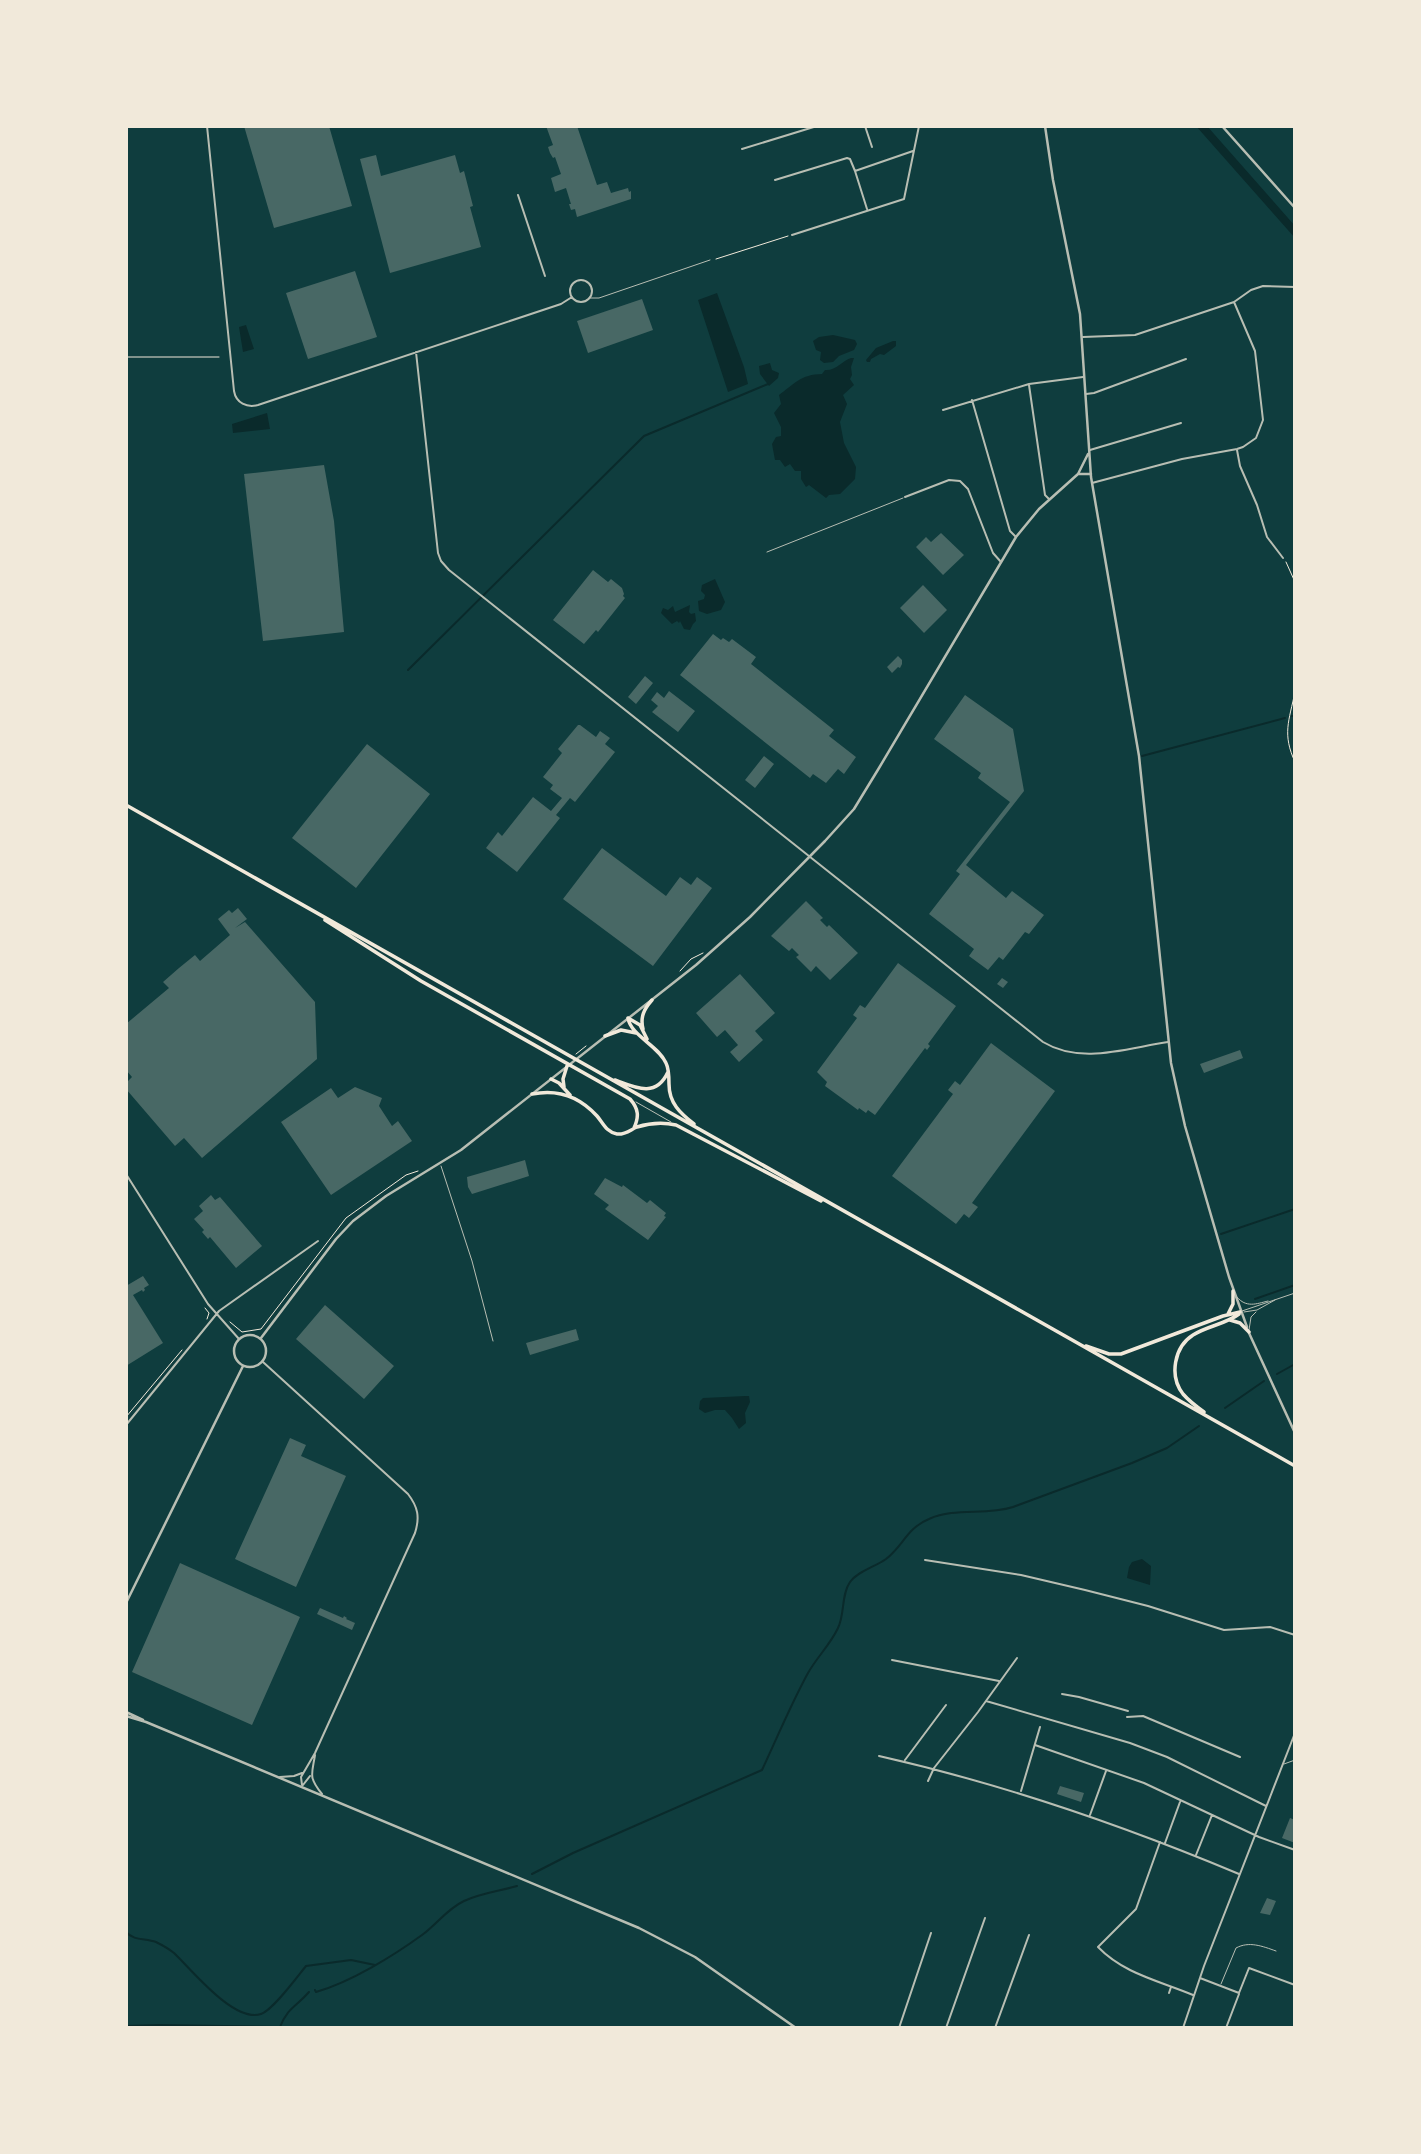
<svg xmlns="http://www.w3.org/2000/svg" width="1421" height="2154" font-family="Literata,serif">
  <rect width="100%" height="100%" fill="#0f3d3e"/>
  <path fill="#0a2a2b" d="M1196 126H1207L1295 226V238Z
    M717 293 744 367 748 384 728 392 698 300Z
    M246 325 254 349 243 352 239 327Z
    M833 335 855 340 857 344 854 350 839 356 833 362 824 363 820 360 821 352 816 350 813 341 819 337Z
    M893 341H896V346L884 355 880 354 871 359 870 362H867L866 360 876 348Z
    M851 358H854L851 367 852 375 850 379 854 385 843 395 847 404 840 422 844 443 856 467 855 479 840 494 829 495 826 498 809 485 806 487 801 479V471H795L790 464 785 467 780 460H775L772 444 776 437 781 436V427L774 413 781 404 779 395C793 385 801 374 822 374L825 370C836 371 842 361 851 358Z
    M770 363 772 370 779 373 778 378 769 386 760 374 759 366Z
    M267 413 270 429 233 433 232 424Z
    M715 579 725 602 721 610 707 614 699 611 698 601 704 599 705 595 701 591 702 585Z
    M690 605 689 612 691 614 695 613 696 621 693 624 690 630 684 629 680 621 679 623 677 621 672 624 661 613 663 608 668 610 673 606 675 612Z
    M745 1396H749L750 1402 745 1413 746 1423 739 1429 732 1418 725 1410H715L705 1413 699 1409 700 1401 703 1398Z
    M1142 1559 1151 1566 1150 1585 1127 1578 1129 1567 1132 1562Z"/>
  <g fill="none" stroke-linecap="round" stroke-linejoin="round">
    <path stroke="#0a2a2b" stroke-width="2" d="M408 670 644 436 768 384
      M1292 716H1295
      M1142 756 1285 718
      M1221 1234 1295 1209
      M1255 1299 1295 1285
      M1277 1374 1295 1364
      M1225 1408 1264 1381
      M532 1874 573 1853 762 1770C777 1738 791 1704 808 1673 817 1657 830 1645 838 1628 845 1614 841 1595 850 1582 858 1571 875 1567 886 1559 903 1546 907 1528 929 1519 956 1507 985 1516 1013 1507L1132 1463 1167 1448 1199 1426
      M126 1932C134 1941 145 1938 156 1942 162 1945 169 1949 174 1953 192 1970 234 2023 261 2014 273 2010 297 1977 306 1966L351 1960 375 1965
      M315 1990 316 1992C351 1982 393 1956 422 1935 437 1924 447 1909 464 1901 481 1893 500 1891 517 1886
      M126 2026 159 2025 280 2027C288 2007 296 2007 309 1992"/>
  </g>
  <path fill="#486865" d="M244 126H329L352 206 274 228Z
    M546 126H577L597 185 607 182 611 193 628 188 629 192 631 191V199L577 217 575 209 571 210 569 204H571L566 188 555 192 551 178 561 174 555 157 553 158 550 153 548 147 553 145Z
    M376 155 381 176 455 155 460 173 464 171 473 206 470 207 481 247 390 273 360 159Z
    M355 271 377 337 308 359 286 293Z
    M642 299 653 330 588 353 577 321Z
    M324 465 334 521 344 632 263 641 244 474Z
    M941 533 964 555 943 575 916 547 926 537 931 542Z
    M593 570 608 582 611 579 622 588 624 594 623 596 625 598 598 632 596 630 584 644 553 620Z
    M923 585 947 610 924 633 900 608Z
    M713 634 721 640 723 638 729 642 732 639 756 657 751 664 834 730 829 736 856 757 844 774 838 769 826 783 813 774 810 778 680 675Z
    M898 656 902 660V664L900 668 898 667 892 673 887 667Z
    M645 676 653 683 636 704 628 697Z
    M669 691 695 711 678 732 652 712 658 706 651 700 657 692 664 698Z
    M965 695 1013 729 1024 791 966 865 1006 898 1012 891 1044 915 1029 934 1025 932 1003 960 999 957 988 970 969 956 974 949 929 914 960 874 956 871 1010 802 978 778 981 773 934 739Z
    M578 725H580L596 737 600 731 610 738 605 744 615 752 575 802 570 798 556 815 560 818 517 872 486 848 498 832 502 836 533 797 551 811 562 798 550 789 553 785 543 777 562 753 558 749Z
    M367 744 430 794 356 888 292 838Z
    M764 756 774 764 755 788 745 780Z
    M602 848 666 896 680 877 691 885 697 877 712 888 653 966 563 899Z
    M806 901 823 918 820 920 827 927 829 925 858 953 830 980 816 966 811 972 796 957 799 955 792 948 789 951 771 936Z
    M238 908 247 919 235 928 245 922 315 1002 317 1059 202 1158 184 1138 175 1146 126 1089V1083L132 1077 126 1070V1024L169 988 163 982 179 968 195 955 200 961 230 935 218 919 229 910 232 913Z
    M898 963 956 1006 928 1044 930 1046 927 1050 925 1048 875 1115 868 1110 866 1113 859 1108 858 1110 825 1086 827 1082 817 1072 857 1018 853 1015 860 1005 865 1008Z
    M740 974 775 1013 755 1031 763 1040 739 1062 730 1052 738 1045 725 1030 717 1037 696 1013Z
    M1002 978 1008 982 1003 988 997 984Z
    M991 1043 1055 1091 972 1203 978 1207 969 1218 964 1214 956 1224 892 1176 953 1094 948 1090 955 1081 960 1085Z
    M1240 1050 1243 1058 1204 1073 1200 1064Z
    M355 1087 382 1098 379 1106 392 1126 398 1121 412 1141 331 1195 281 1122 331 1088 338 1098Z
    M525 1160 529 1176 472 1194 468 1187 467 1177Z
    M605 1178 622 1187 623 1185 647 1203 650 1200 666 1213 664 1216 666 1217 648 1240 605 1209 609 1205 594 1194Z
    M211 1195 215 1200 220 1197 262 1246 236 1268 210 1237 208 1239 202 1232 204 1230 194 1219 203 1211 199 1206Z
    M143 1276 149 1285 144 1288 145 1290 143 1292 142 1290 133 1295 163 1343 126 1366V1286Z
    M325 1305 394 1366 364 1399 296 1339Z
    M576 1329 579 1340 530 1355 526 1343Z
    M290 1438 306 1445 301 1456 346 1476 296 1587 235 1559Z
    M180 1563 300 1617 252 1725 132 1672Z
    M320 1608 343 1618 344 1616 347 1618 346 1619 355 1623 352 1630 317 1614Z
    M1060 1786 1084 1793 1081 1802 1057 1794Z
    M1290 1818 1295 1820V1843L1282 1838Z
    M1267 1898 1276 1901 1270 1915 1260 1913Z"/>
  <g fill="none" stroke-linecap="round" stroke-linejoin="round">
    <path stroke="#f1e9da" stroke-width="1" d="M716 259 788 236
      M126 357H219
      M1286 562 1295 582
      M1295 692C1289 721 1282 734 1295 762
      M680 971 691 959 703 953
      M576 1054 586 1046
      M205 1308 209 1313 207 1319
      M230 1322 242 1332 261 1329 346 1218 406 1175 418 1171
      M126 1417 182 1350"/>
    <path stroke="#b8beb3" stroke-width="1" d="M589 298H599L710 260
      M767 552 903 498
      M636 1102 671 1122
      M441 1166 472 1261 493 1341
      M1237 1297C1246 1308 1256 1304 1268 1301
      M1242 1311 1295 1293
      M1244 1312 1257 1310 1275 1300
      M1249 1330 1251 1317 1256 1312
      M1284 1764 1295 1760
      M1221 1984 1236 1948C1249 1941 1262 1946 1276 1951"/>
    <path stroke="#b8beb3" stroke-width="2" d="M1062 1694 1079 1697 1128 1711
      M1127 1717 1143 1716 1240 1757"/>
    <path stroke="#b8beb3" stroke-width="2" d="M207 126 234 391C236 403 247 408 258 405L561 304 572 297
      M865 126 872 147
      M742 149 817 126
      M855 171 867 209
      M775 180 847 158 850 159 855 171 913 151
      M518 195 545 276
      M792 235 904 199 919 126
      M570 291a11 11 0 1 1 22 0a11 11 0 1 1-22 0Z
      M1083 337 1135 335 1234 302 1251 290 1263 286 1295 287
      M416 352 438 553 441 561 449 570 1043 1042C1081 1065 1127 1048 1168 1042
      M1029 385 1045 495 1049 499
      M1086 394 1094 393 1186 359
      M972 400 1010 531 1016 537
      M943 410 1029 384 1083 377
      M1090 450 1181 423
      M1237 450 1240 466 1257 505 1267 537 1283 558
      M1092 483 1182 459 1237 449 1243 447 1256 438 1263 420 1255 351 1234 302
      M905 497 949 480 960 481 968 489 993 553 1001 562
      M126 1174 208 1304 239 1339
      M263 1362 408 1494C418 1507 420 1517 415 1533L315 1753 301 1777 302 1785
      M126 1425 219 1311 318 1241
      M925 1560 1021 1575 1085 1590 1148 1606 1224 1630 1270 1627 1295 1635
      M892 1660 999 1681
      M986 1701 1130 1743 1167 1757 1266 1806
      M1035 1745 1144 1783 1259 1837 1295 1850
      M315 1755C312 1774 308 1777 322 1794
      M879 1756C1003 1784 1122 1825 1239 1874
      M905 1760 946 1705
      M280 1777 294 1776 302 1773
      M928 1781 934 1768 978 1712 1017 1658
      M303 1785 310 1776
      M1021 1791 1040 1727
      M1090 1815 1106 1771
      M1160 1842 1136 1909 1098 1947C1124 1974 1160 1981 1193 1995
      M1165 1843 1180 1802
      M1196 1855 1212 1815
      M1200 1978 1239 1993 1249 1968 1295 1985
      M1169 1993 1171 1987
      M899 2028 931 1933
      M946 2028 985 1918
      M995 2028 1029 1935
      M1183 2028 1204 1966 1295 1733
      M1226 2028 1239 1994"/>
    <path stroke="#b8beb3" stroke-width="2.5" d="M1045 126 1053 180 1080 314 1091 477 1139 756 1171 1063 1185 1126 1229 1277 1247 1327
      M1222 126 1295 208
      M1078 474H1091
      M1249 1333 1295 1433
      M234 1351a16 16 0 1 1 32 0a16 16 0 1 1-32 0Z
      M261 1338 336 1239 353 1221 386 1196 461 1150 696 965 750 917 825 841 854 809 879 768 1016 537 1039 509 1078 474 1088 454
      M126 1603 243 1366
      M126 1712 143 1720
      M126 1716 146 1722 639 1928 695 1957 796 2028"/>
    <path stroke="#f1e9da" stroke-width="3.5" d="M126 805 1295 1466
      M325 920 421 981 630 1099C639 1109 639 1117 634 1128
      M628 1018C631 1036 658 1045 666 1063 669 1069 669 1078 669 1084 669 1103 680 1113 694 1124
      M628 1018 640 1025 647 1039
      M643 1029C640 1017 644 1009 652 1000
      M605 1036 621 1030 636 1033
      M551 1079 559 1083 570 1095
      M615 1080C636 1088 656 1098 668 1072
      M564 1087 563 1079 567 1066
      M532 1094C557 1089 579 1096 597 1116 603 1123 606 1132 617 1134 625 1135 630 1130 637 1127 650 1123 662 1122 676 1125L821 1201
      M1228 1314 1233 1304V1291
      M1230 1320 1240 1323 1249 1332
      M1086 1346 1109 1354H1121L1223 1316 1240 1312
      M1204 1412C1197 1407 1189 1401 1183 1394 1169 1376 1174 1347 1193 1335 1207 1326 1226 1324 1239 1314"/>
  </g>
  <rect width="1421" height="2154" fill="none" stroke="#f1e9da" stroke-width="256"/>
</svg>
